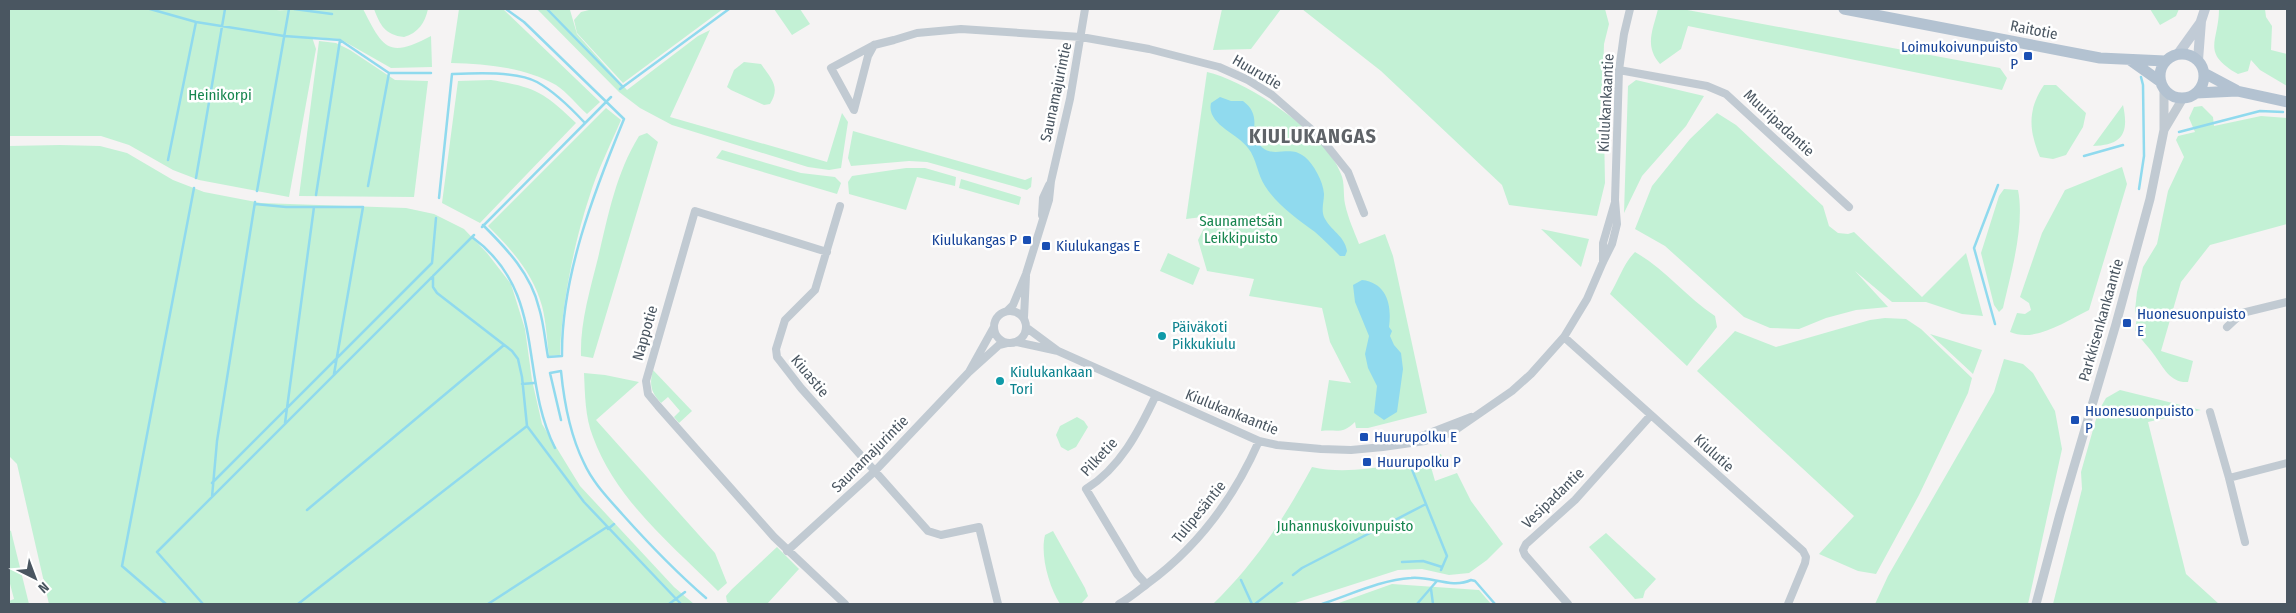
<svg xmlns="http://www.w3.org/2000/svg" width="2296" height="613" font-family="'Fira Sans Condensed',sans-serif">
  <rect width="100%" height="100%" fill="#f5f3f3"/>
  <path fill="#c3f1d5" d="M9 9H267L286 11 274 9H363C383 48 388 59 431 36L432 67 391 68 340 39 312 37 316 49 289 197 199 180 173 170 129 145 101 136H9Z
    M374 9H428C425 23 418 33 404 37 385 35 380 25 374 9Z
    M459 9H503L600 102 587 114C577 105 567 92 556 85 524 67 487 64 451 63Z
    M537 9 570 10 577 34 627 90 698 36 710 30 670 117 827 162 842 113 848 122 841 168 829 170 808 167 672 125 640 108 619 92Z
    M593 9H723L623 83 577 33 574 20 581 12Z
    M774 9H800L810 24 792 35Z
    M1222 9H1281L1251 49 1213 50Z
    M1302 9H1605L1609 24 1604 44 1603 74 1605 183 1597 216 1509 205 1502 185 1381 71Z
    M1658 9H1682L2000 68 2007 78 2002 90 1688 26 1681 49 1660 64C1644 46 1653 30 1658 9Z
    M2150 9H2179L2176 16 2160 25Z
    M2219 9H2265L2266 17 2272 26 2271 50 2287 54V86L2260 70 2251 60 2248 71 2238 74C2200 52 2219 42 2219 9Z
    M319 41 336 43 350 50 395 80 428 81 414 197 299 196Z
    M744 62 761 64C771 78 781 87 770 104L764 105 731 90 727 87 734 70Z
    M1207 72C1247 81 1327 134 1341 174 1345 183 1343 194 1345 204 1348 218 1354 231 1359 244L1385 234 1393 256 1427 413 1368 428H1356L1355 422C1342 435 1337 429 1321 431L1329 380 1351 383 1330 342 1322 308 1249 296 1254 279 1207 271 1198 240 1210 216 1186 219Z
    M491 80C535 87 544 92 576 123L480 223 442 203 458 81Z
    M1636 80 1704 96 1686 126 1642 176 1624 213 1628 86Z
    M2044 85H2056L2086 113 2083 127 2066 155 2053 159 2040 157C2029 131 2027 110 2044 85Z
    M2123 105C2129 133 2123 145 2093 146Z
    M2202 106 2213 117 2214 126 2261 116 2287 118V224L2210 245 2181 282 2161 351 2193 361 2188 382C2170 383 2164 368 2155 356 2149 347 2141 340 2135 330L2137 318 2135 310 2137 292 2143 267 2157 244 2168 191 2184 157 2176 140 2178 136 2195 132 2189 118 2194 107Z
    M606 108 621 120C610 146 597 171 589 198 574 243 561 308 560 355L549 356C547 340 546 321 542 306 533 273 511 249 488 226Z
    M1717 113 1736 125 1823 206 1829 226 1838 233 1848 234 1854 232 1922 297 1966 253 1983 316 1962 314 1926 302H1892L1855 271 1888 307 1856 310 1826 318 1799 329 1770 328 1744 317 1665 246 1635 229 1652 186 1690 139Z
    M853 131 1025 180 1032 177 1031 187 1027 190 1023 189 927 162 909 161 851 166 848 158Z
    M647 133 658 142 593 358 581 356C580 323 590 290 598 258 608 216 616 173 639 136Z
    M60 145 100 146 127 153 173 180 204 192 261 203 406 208 434 214 464 229 487 253 511 284 525 329 532 380 542 424 580 486 674 587 694 604H49L17 464 9 456V146Z
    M722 150 801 173 835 177 841 183 837 194 716 158Z
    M2122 167 2127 184 2089 310C2066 321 2035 343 2010 332L2017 313 2025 314 2031 310 2029 303 2020 297 2042 233 2065 190Z
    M906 168H925L956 177 955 186 917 177 906 210 849 194 848 182 852 176Z
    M961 179 1021 197 1019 205 959 188Z
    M2004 189 2018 190C2025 225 2011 273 2003 308L1999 312 1994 305 1981 253 1999 196Z
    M1541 229 1589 239 1581 267Z
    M1635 252C1665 269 1686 297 1715 316L1717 327 1687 366 1610 294C1619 280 1623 264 1635 252Z
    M1168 253 1200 268 1193 285 1160 271Z
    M1885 318 1906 319 1921 329 1972 378 1968 393 1919 495 1876 574 1858 571 1819 554 1854 516 1697 371 1735 331 1776 347 1870 320Z
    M1930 334 1982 350 1973 374Z
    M2004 359 2023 364 2033 373 2055 411 2062 449 2028 604H1875L1888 576 1994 392Z
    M653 370 692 411 679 423 674 417 680 411 668 397 661 403C651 392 649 385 653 370Z
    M584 373 605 375 639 382 596 420 715 553 727 583 718 591C672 545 616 500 593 437 585 417 585 394 584 373Z
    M2120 390 2201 410 2148 422 2186 574 2219 604H2053L2082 489 2081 472 2098 412 2106 398Z
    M1077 417 1084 421 1088 427 1076 447 1068 451 1061 447 1056 435 1060 426Z
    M1441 454 1443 460 1431 467 1435 481 1457 473 1471 501 1503 544 1487 560 1469 573 1449 575 1422 569 1398 570 1292 604H1213C1256 562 1283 520 1312 467 1350 476 1402 464 1441 454Z
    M9 530 11 531 29 604H9V601L14 599 9 580Z
    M1053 531 1085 588 1088 596 1081 604H1060C1049 587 1040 555 1045 535Z
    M1606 533 1656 579 1645 591 1643 598 1635 599 1589 547Z
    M777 547 799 569 767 604H731L727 602 726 596 732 589Z
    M1392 584 1479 590 1491 604H1336Z"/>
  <path fill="#90daee" d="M1220 97 1231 101H1243C1255 110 1256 120 1253 134 1268 167 1286 141 1305 157 1314 165 1323 181 1324 194 1324 202 1321 209 1324 217 1330 230 1345 236 1347 251L1345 256H1340C1332 248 1324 240 1315 232 1296 218 1278 206 1265 186 1257 174 1257 159 1248 148 1238 134 1206 124 1211 103Z
    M1362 280C1387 283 1392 305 1389 327L1392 331 1390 336 1394 345 1401 353 1403 369 1397 412 1384 420 1374 413 1377 386 1368 368 1365 354 1369 336 1355 302 1353 285Z"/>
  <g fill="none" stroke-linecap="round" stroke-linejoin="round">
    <path stroke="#90daee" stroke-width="2.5" d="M150 9 196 22 284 36 340 40 389 73H431
      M294 9 332 14
      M547 9 623 87
      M620 89 729 9
      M2179 132 2260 111 2283 112
      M2084 156 2123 145
      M168 160 196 22
      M196 178 225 9
      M368 186 389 73
      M2139 189 2144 156 2143 85 2141 77
      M257 191 289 9
      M316 195 340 40
      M439 198 452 74C475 73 517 71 537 82 555 92 570 107 584 122
      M255 204 286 207H363L334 374
      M483 225C507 249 531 274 539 308 544 324 545 341 548 357L562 356C561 277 594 192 624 119L524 22 506 9
      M482 227 611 97
      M472 237C548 293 518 374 555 448
      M433 276V287L437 293 512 351 518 359 522 377 527 426 584 502 681 604
      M1995 324 1974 248 1998 185
      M522 384 534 383
      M561 420 550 373 561 371C564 402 570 435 584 463 593 483 609 499 623 515 649 544 676 572 706 598
      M285 423 314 207
      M1411 467 1447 556 1441 570
      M212 483 432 263 436 218
      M212 497 217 441 255 202
      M307 510 504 345
      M608 529 614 524
      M1402 562 1423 561 1442 567
      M1293 575 1302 568 1426 504
      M1241 580 1252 604
      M1431 589 1433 604
      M166 604 122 566 194 188
      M203 604 157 552 474 235
      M298 604 527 426
      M488 604 607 527
      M669 604 685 592
      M1255 604 1282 583
      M1322 604C1350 595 1380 580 1411 578 1431 576 1452 589 1471 580L1475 581 1495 604
      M1417 604 1436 582"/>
    <path stroke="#c1cad2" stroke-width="8" d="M874 45 868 56 854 110 831 68 874 45 894 40 917 33 961 29 1081 37 1149 49 1219 67 1248 80 1272 95 1320 137 1348 172 1364 213
      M1619 70 1707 86 1726 94 1849 207
      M840 206 815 290 785 320 776 349 777 357 801 388 928 531 941 535 979 527 998 604
      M1042 215 1043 198 1049 185
      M827 252 695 211 646 381 648 394 658 406 774 537 845 604
      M1603 262V243L1615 202
      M994 327a16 16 0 1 1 32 0a16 16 0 1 1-32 0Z
      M1007 311 1013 305 1026 274 1049 200 1051 181 1070 99 1085 9
      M1024 317 1026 276
      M994 327 969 372 999 345 1007 343
      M2227 327 2242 313 2287 302
      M1027 328 1058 351 1259 441 1277 445 1321 449 1351 450 1383 447 1425 441 1443 436 1457 429 1512 391 1531 374 1564 337 1587 299 1603 262 1612 244 1617 224 1615 200 1619 70 1624 34 1630 9
      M1564 337 1803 551 1806 557 1805 563 1788 604
      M1016 342 1058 351
      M2210 412 2229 478 2287 463
      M1409 441 1471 417
      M2229 478 2245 542
      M787 551 875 471 969 372
      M1146 584 1137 574 1086 489C1120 468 1139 431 1156 395
      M1119 604C1130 598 1138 591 1147 584 1198 547 1234 498 1259 441
      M1568 604 1525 555 1523 550 1526 544 1575 500 1651 415"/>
    <path stroke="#c1cad2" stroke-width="9" d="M2164 130 2183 98
      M2036 604 2060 514 2116 324 2150 199 2164 130V89"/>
    <path stroke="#c1cbd6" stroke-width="10" d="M2178 54 2201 22
      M2198 60 2201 21 2205 9"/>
    <path stroke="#b3c2d1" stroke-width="11" d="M1844 9 2100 58 2165 61
      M2160 76a22 22 0 1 1 44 0a22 22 0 1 1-44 0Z
      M2130 60 2161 82
      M2204 73 2236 90
      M2196 93 2237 91 2287 102"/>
  </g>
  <g fill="#1a4fb4" stroke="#fff" stroke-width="2">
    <rect x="2023" y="51" width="10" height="10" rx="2.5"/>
    <rect x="1022" y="235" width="10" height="10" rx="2.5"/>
    <rect x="1041" y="241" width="10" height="10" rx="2.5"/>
    <rect x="2122" y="318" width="10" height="10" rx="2.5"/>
    <rect x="2070" y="415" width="10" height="10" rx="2.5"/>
    <rect x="1359" y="432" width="10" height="10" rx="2.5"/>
    <rect x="1362" y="457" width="10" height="10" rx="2.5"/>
  </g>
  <g fill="#0f9aa8" stroke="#fff" stroke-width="2">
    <circle cx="1162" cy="336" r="5"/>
    <circle cx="1000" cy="381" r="5"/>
  </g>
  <g text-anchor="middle" stroke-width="5" stroke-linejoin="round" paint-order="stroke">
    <g font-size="15" fill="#4a5661" stroke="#fff">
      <text transform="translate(2034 30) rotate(11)" y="5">Raitotie</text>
      <text transform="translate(1257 72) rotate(30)" y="5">Huurutie</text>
      <text transform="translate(1056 92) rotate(-78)" y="5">Saunamajurintie</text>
      <text transform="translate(1606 103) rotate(-87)" y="5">Kiulukankaantie</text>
      <text transform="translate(1779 123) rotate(43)" y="5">Muuripadantie</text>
      <text transform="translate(2101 320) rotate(-74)" y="5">Parkkisenkankaantie</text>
      <text transform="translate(645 333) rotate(-74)" y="5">Nappotie</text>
      <text transform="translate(810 376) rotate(50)" y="5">Kiuastie</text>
      <text transform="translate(1232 412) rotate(22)" y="5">Kiulukankaantie</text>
      <text transform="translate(1714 453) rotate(42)" y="5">Kiulutie</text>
      <text transform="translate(870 454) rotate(-45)" y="5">Saunamajurintie</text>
      <text transform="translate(1099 457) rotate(-47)" y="5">Pilketie</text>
      <text transform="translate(1553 498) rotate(-44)" y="5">Vesipadantie</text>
      <text transform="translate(1199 512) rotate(-51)" y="5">Tulipesäntie</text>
    </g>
    <g font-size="15" fill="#164399" stroke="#fff" text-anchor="start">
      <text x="2018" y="52" text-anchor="end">Loimukoivunpuisto<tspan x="2018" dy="17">P</tspan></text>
      <text x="1017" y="245" text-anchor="end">Kiulukangas P</text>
      <text x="1056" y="251">Kiulukangas E</text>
      <text x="2137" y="319">Huonesuonpuisto<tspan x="2137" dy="17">E</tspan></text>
      <text x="2085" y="416">Huonesuonpuisto<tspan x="2085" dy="17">P</tspan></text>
      <text x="1374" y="442">Huurupolku E</text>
      <text x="1377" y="467">Huurupolku P</text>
    </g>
    <g font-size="15" fill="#17864f" stroke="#fff">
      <text x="220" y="100">Heinikorpi</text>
      <text x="1241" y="226">Saunametsän<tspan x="1241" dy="17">Leikkipuisto</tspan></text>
      <text x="1345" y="531">Juhannuskoivunpuisto</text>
    </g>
    <g font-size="15" fill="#0d838f" stroke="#fff" text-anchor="start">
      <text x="1172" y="332">Päiväkoti<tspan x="1172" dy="17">Pikkukiulu</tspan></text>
      <text x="1010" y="377">Kiulukankaan<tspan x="1010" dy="17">Tori</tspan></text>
    </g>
    <g font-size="20" font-weight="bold" letter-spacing="1" fill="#5f6368" stroke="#fff">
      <text x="1313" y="143">KIULUKANGAS</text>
    </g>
  </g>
  <rect width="2296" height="613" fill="none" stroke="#4a5661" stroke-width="20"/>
  <g transform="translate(35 578) rotate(138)" stroke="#ffffff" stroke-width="4" paint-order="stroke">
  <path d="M0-4L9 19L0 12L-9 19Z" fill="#4a5661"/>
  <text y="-8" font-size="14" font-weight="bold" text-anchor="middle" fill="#4a5661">N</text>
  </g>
</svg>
